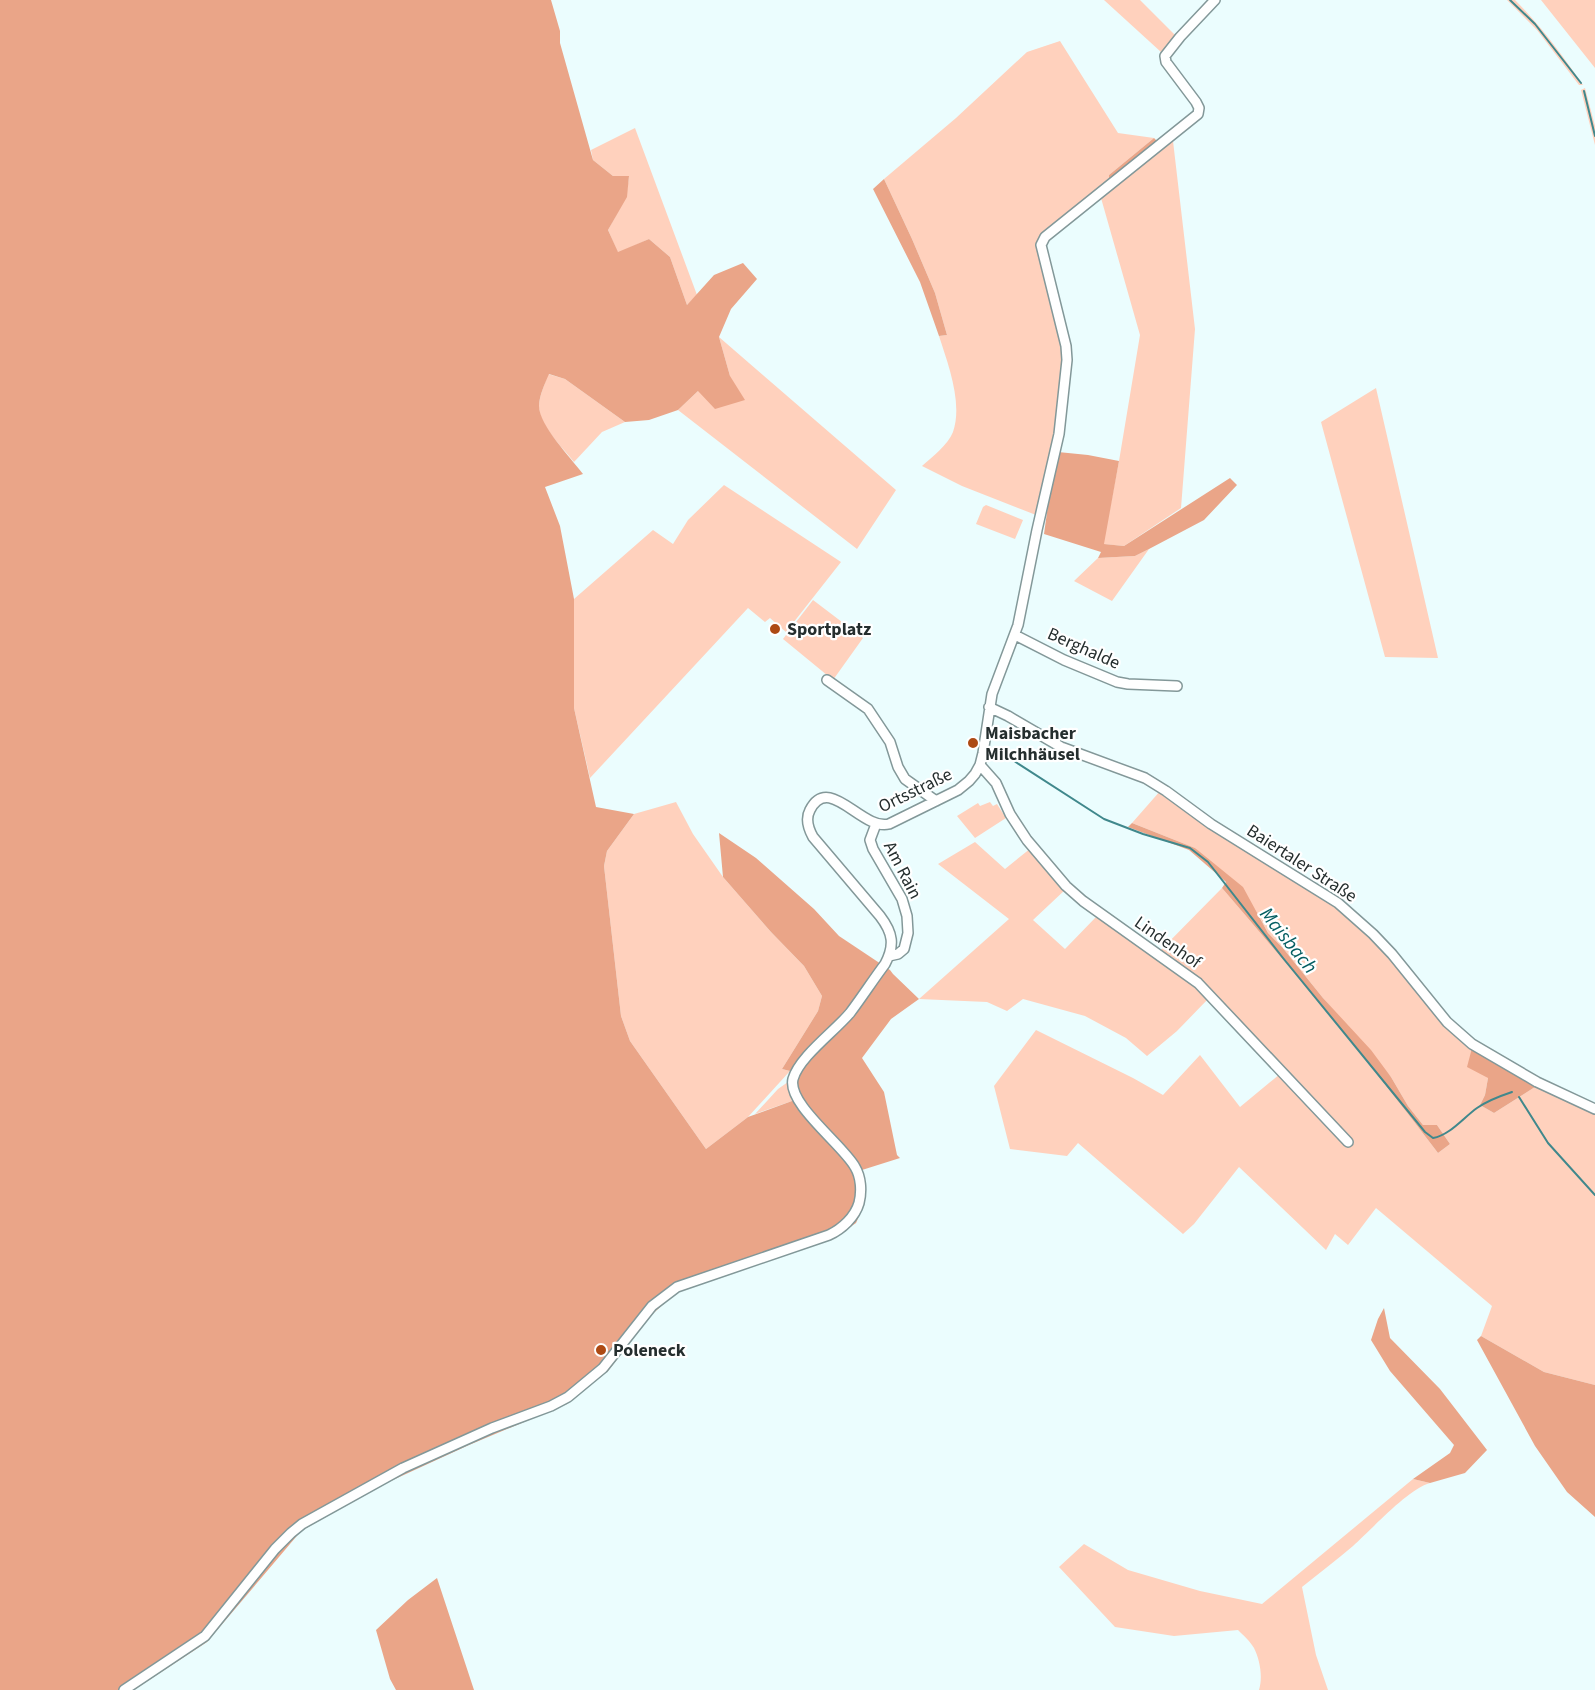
<svg xmlns="http://www.w3.org/2000/svg" width="1595" height="1690" font-family="'Source Sans 3',sans-serif">
  <rect width="100%" height="100%" fill="#ebfdfe"/>
  <path fill="#ffd1bd" d="M1104 0H1140L1177 37 1161 52Z
    M1507 0H1515C1541 26 1562 55 1583 85H1579L1537 30Z
    M1541 0H1595V68Z
    M1060 41 1118 133 1154 138 1109 175V183L1037 244 1064 358 1054 436 1036 515 962 486 922 466C932 457 948 445 953 432 963 403 948 364 939 336L947 335 935 293 912 239 884 179 956 118 1027 52Z
    M1585 88 1595 126V145L1581 90Z
    M635 128 697 295 687 305 670 257 649 239 618 253 608 230 626 197 629 177 613 176 593 160 591 150Z
    M1173 141 1195 329 1181 508 1124 546 1103 544 1119 461 1140 335 1101 198Z
    M719 337 896 490 857 549 678 410 698 391 730 376Z
    M548 374 565 379 625 422 602 432 574 462C563 448 538 424 539 406 539 396 545 384 548 374Z
    M1376 388 1438 658 1385 657 1321 422Z
    M724 485 841 562 786 632 770 618 765 622 748 608 590 778 574 708V599L653 530 673 544 688 520Z
    M986 505 1023 520 1015 539 976 524 983 507Z
    M1149 549 1112 601 1074 581 1098 558 1135 556Z
    M813 600 863 638 833 680 783 639Z
    M1161 790 1340 907 1378 945 1411 985 1451 1030 1472 1048 1488 1078 1485 1095 1480 1105 1494 1113 1538 1085 1595 1111V1385L1544 1372 1481 1336 1492 1306 1376 1208 1348 1245 1335 1234 1326 1250 1239 1167 1194 1224 1183 1234 1078 1143 1067 1156 1010 1149 994 1086 1036 1030 1133 1078 1163 1095 1200 1055 1240 1107 1280 1074 1209 998 1177 1031 1147 1056 1126 1038 1085 1016 1023 999 1007 1011 987 1002 919 999 1009 919 938 864 975 842 1005 869 1031 848 1066 889 1033 920 1065 949 1097 916 1155 956 1222 888C1296 974 1369 1062 1438 1153L1450 1144 1437 1125H1423L1408 1106 1391 1077 1323 998 1282 947 1268 933 1259 916 1195 848 1132 823Z
    M676 802 693 834 723 877 771 932 804 966 822 996 818 1011 782 1069 790 1071 748 1117 706 1149 630 1041 621 1016 604 866 607 851 634 814Z
    M990 802 993 806 997 804 1006 818 975 838 957 816 978 803 980 806Z
    M788 1082 792 1101 755 1114 778 1089Z
    M1413 1479 1430 1483C1408 1489 1372 1529 1353 1546 1337 1560 1319 1573 1302 1587L1316 1655 1328 1690H1259C1263 1677 1260 1660 1254 1648 1250 1641 1243 1635 1238 1630L1174 1636 1115 1627 1059 1567 1084 1544 1128 1570 1200 1591 1262 1604Z"/>
  <path fill="#eaa588" d="M0 0H551L560 31V43L593 160 613 176H629L627 197 608 230 618 252 649 239 670 257 687 305 714 275 743 263 757 279 731 309 719 337 730 376 745 400 715 409 698 391 678 410 649 420 625 422 565 379 549 374C545 383 539 396 539 406 539 425 571 458 583 474L545 487 560 526 574 599V708L596 807 634 814 607 851 604 866 621 1016 630 1041 706 1149 748 1117 792 1101 797 1086 790 1071 782 1069 818 1011 822 996 804 966 771 932 723 877 719 833 756 858 814 909 839 936 890 970 893 974 919 999 891 1019 862 1058 884 1092 897 1155 900 1158 862 1170 866 1187 864 1205 856 1223 840 1234 677 1292 638 1327 626 1348 608 1371 567 1404 469 1445 382 1485 301 1531 207 1642 134 1690H0Z
    M1154 138 1158 142 1109 183V175Z
    M884 179 912 239 935 293 947 335 939 336 920 282 873 189Z
    M1058 452 1088 455 1119 461 1104 544 1124 546 1230 478 1237 485 1204 520 1149 549 1135 556 1098 558 1101 552 1044 534 1050 491Z
    M1132 823 1195 848 1243 887 1268 933 1282 947 1323 998 1371 1050 1391 1077 1408 1106 1423 1125H1437L1450 1144 1438 1153C1369 1062 1296 974 1222 888L1226 882 1189 850 1128 827Z
    M1472 1048 1538 1085 1494 1113 1480 1105 1485 1095 1488 1078 1467 1067Z
    M1384 1308 1390 1338 1440 1389 1487 1450 1465 1473 1430 1483 1413 1479 1450 1453 1454 1445 1390 1371 1371 1340 1378 1319Z
    M1481 1336 1544 1372 1595 1385V1517L1567 1492 1535 1446 1477 1340Z
    M437 1578 474 1690H396L390 1679 376 1630 408 1600Z"/>
  <g fill="none" stroke-linecap="round" stroke-linejoin="round">
    <path stroke="#40888c" stroke-width="2" d="M1510 0 1535 24 1581 83
      M1584 91 1595 136
      M1011 759 1104 819 1143 834 1190 848 1208 862 1283 958 1425 1132 1433 1138C1450 1135 1463 1118 1477 1108 1487 1101 1500 1096 1512 1092
      M1519 1097 1548 1143 1595 1195"/>
    <g stroke="#839899" stroke-width="12">
      <path id="minor" d="M1015 635 1064 660 1117 682 1128 684 1177 686
        M827 680 868 709 890 742 898 767 905 779 936 801
        M989 707 1008 716 1061 747 1145 778 1166 791 1211 824 1338 903 1373 934 1392 954 1447 1022 1472 1044 1537 1082 1595 1109
        M980 765 996 783 1010 814 1027 840 1066 886 1083 901 1198 983 1348 1142
        M876 824 870 840 873 849 902 899 907 916 908 933 904 949 898 954 889 956
        M124 1690 205 1636 275 1549 291 1533 302 1524 403 1468 492 1428 551 1406 568 1397 603 1368 652 1306 677 1287 829 1235C842 1229 855 1217 859 1203 862 1191 861 1177 855 1167 843 1145 787 1104 793 1079 799 1057 835 1031 850 1013 862 997 873 980 885 964 895 945 893 933 880 916L813 837C808 828 805 819 810 810 829 773 862 831 889 824L958 790 969 781 975 774 980 765 983 753 992 694 1018 625 1037 530 1059 434 1067 360 1066 346 1041 245 1045 237 1198 114 1199 108 1196 102 1166 62 1165 56 1180 37 1215 0"/>
    </g>
    <use href="#minor" stroke="#fff" stroke-width="9"/>
  </g>
  <g fill="#ad4a14" stroke="#fff" stroke-width="2">
    <circle cx="775" cy="629" r="6"/>
    <circle cx="973" cy="743" r="6"/>
    <circle cx="601" cy="1350" r="6"/>
  </g>
  <g text-anchor="middle" stroke-width="4.5" stroke-linejoin="round" paint-order="stroke">
    <g font-size="18" font-weight="bold" fill="#252e2e" stroke="#fff" text-anchor="start">
      <text x="787" y="635">Sportplatz</text>
      <text x="985" y="739">Maisbacher<tspan x="985" dy="21">Milchhäusel</tspan></text>
      <text x="613" y="1356">Poleneck</text>
    </g>
    <g font-size="18" fill="#252e2e" stroke="#fff">
      <text transform="translate(1084 648) rotate(24)" y="6">Berghalde</text>
      <text transform="translate(915 790) rotate(-26)" y="6">Ortsstraße</text>
      <text transform="translate(1302 863) rotate(33)" y="6">Baiertaler Straße</text>
      <text transform="translate(903 870) rotate(63)" y="6">Am Rain</text>
      <text transform="translate(1168 942) rotate(35)" y="6">Lindenhof</text>
    </g>
    <g font-size="20" font-style="italic" fill="#055e62" stroke="#fff">
      <text transform="translate(1289 940) rotate(51)" y="7">Maisbach</text>
    </g>
  </g>
</svg>
